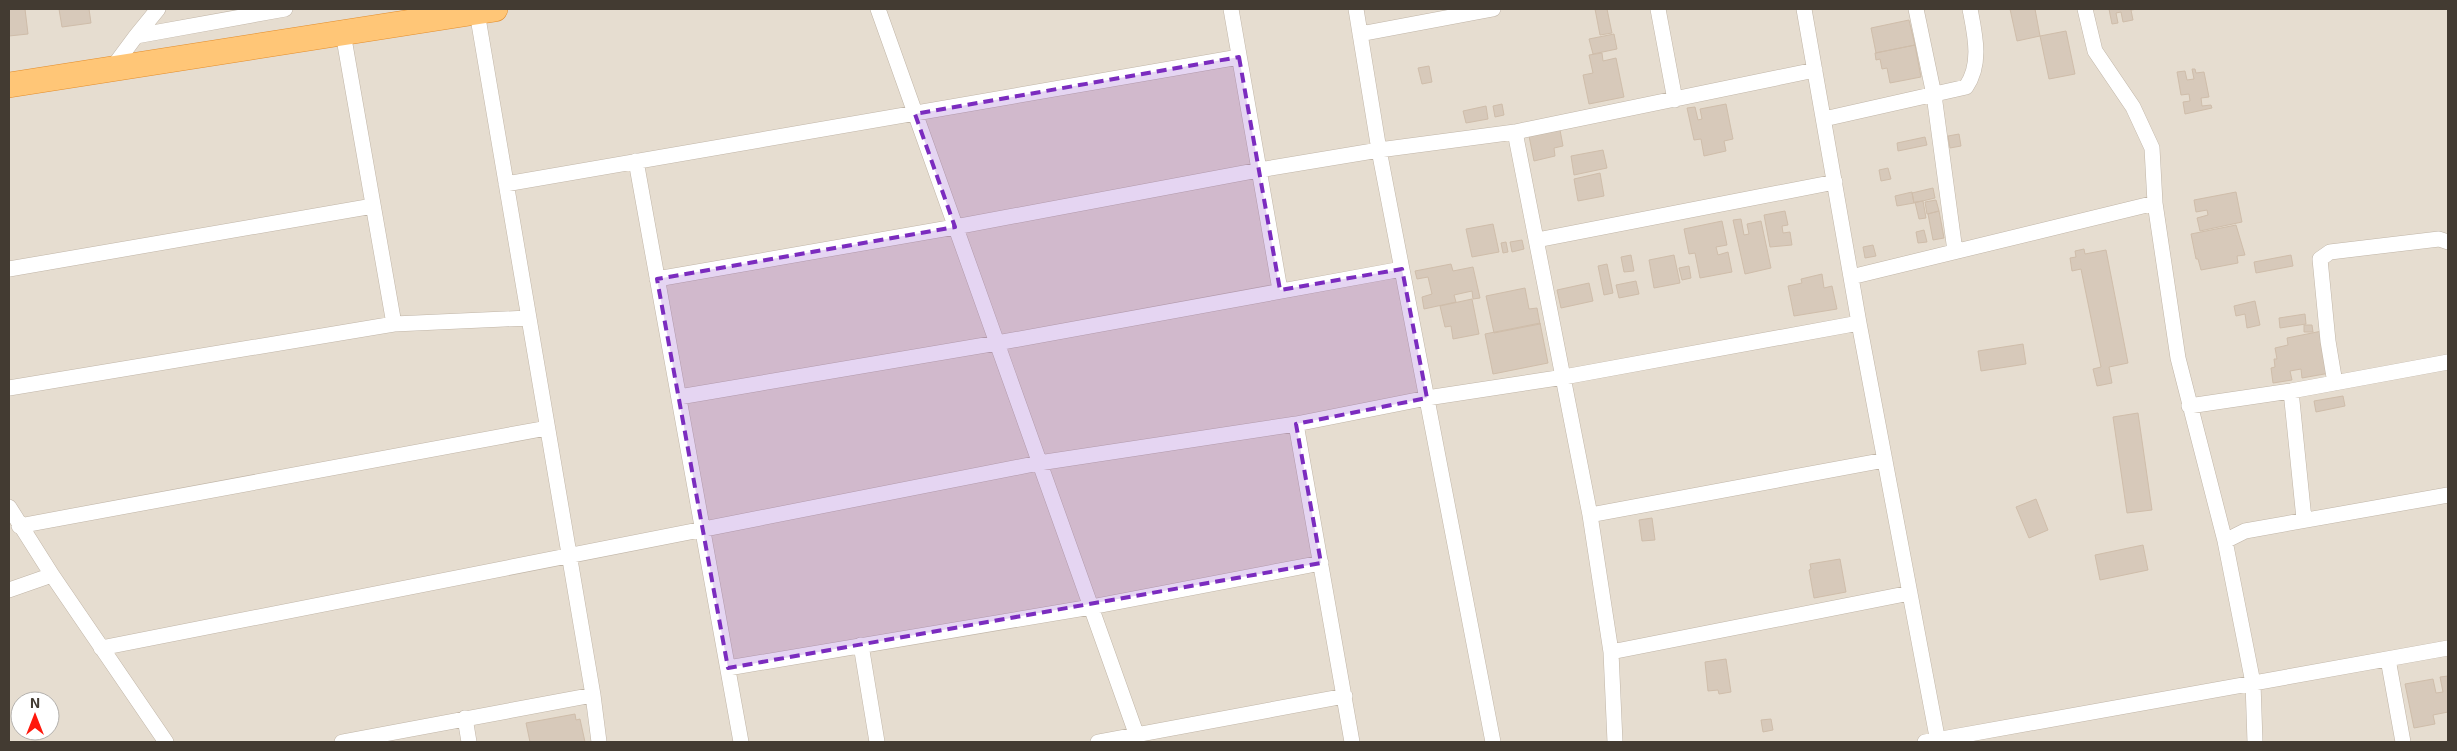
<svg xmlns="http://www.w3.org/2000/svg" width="2457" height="751" font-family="'Exo 2',sans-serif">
  <rect width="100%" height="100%" fill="#f2ece2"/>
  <path fill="#e6ddd0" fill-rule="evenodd" d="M9 9H2448V742H9ZM20 701H50V731H20Z"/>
  <path fill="#d7c9ba" stroke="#cfbdaa" d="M9 9H25L28 34 9 36Z
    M59 9H89L91 23 62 27Z
    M1595 9H1607L1612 33 1600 35Z
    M2010 9H2035L2040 36 2017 41Z
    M2109 9H2138L2131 10 2133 20 2123 22 2121 12 2116 13 2118 23 2112 24Z
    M1909 20 1915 45 1876 53 1871 28Z
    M2066 31 2075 74 2049 79 2040 36Z
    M1614 34 1617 49 1593 54 1589 39Z
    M1915 45 1921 77 1890 83 1887 68 1882 69 1880 59 1876 60 1875 53Z
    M1602 53 1603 61 1616 58 1624 97 1589 104 1583 75 1593 73 1589 55Z
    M1429 66 1432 82 1422 84 1418 68Z
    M2192 69H2195L2196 73 2204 72 2209 97 2201 98 2202 106 2211 105 2212 108 2185 114 2183 102 2190 101 2189 94 2181 95 2177 72 2185 71 2187 80 2194 79Z
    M1502 104 1504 115 1495 117 1493 106Z
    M1726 104 1733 139 1724 141 1726 151 1704 156 1701 139 1694 140 1687 108 1695 107 1698 120 1702 119 1700 109Z
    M1486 106 1488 119 1466 123 1463 111Z
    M1560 130 1563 146 1554 148 1555 156 1534 161 1529 136Z
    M1959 134 1961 146 1950 148 1948 136Z
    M1925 137 1927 145 1898 151 1897 143Z
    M1603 150 1607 168 1574 175 1571 156Z
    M1888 168 1891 179 1881 181 1879 170Z
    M1600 173 1604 196 1578 201 1574 179Z
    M1933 188 1935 198 1914 203 1912 193Z
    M1912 192 1914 203 1897 206 1895 196Z
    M2236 192 2242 222 2200 231 2197 218 2208 215 2207 210 2196 212 2194 200Z
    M1936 200 1939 211 1927 214 1925 202Z
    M1923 201 1926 218 1919 219 1915 202Z
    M1785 211 1788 225 1782 226 1783 233 1790 232 1792 245 1770 247 1764 215Z
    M1939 211 1944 238 1933 240 1928 214Z
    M1741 219 1744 235 1749 234 1747 224 1761 221 1771 268 1745 274 1733 220Z
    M1722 221 1727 245 1716 247 1718 255 1728 252 1732 272 1700 278 1695 253 1689 254 1684 229Z
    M1493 224 1499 252 1472 257 1466 229Z
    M2236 225 2245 255 2237 256 2238 263 2201 270 2198 259H2196L2191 234Z
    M1924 230 1927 242 1918 243 1916 232Z
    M1522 240 1524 249 1512 252 1510 242Z
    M1506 242 1508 252 1503 253 1501 243Z
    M1873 245 1876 256 1865 258 1863 247Z
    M2084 249 2085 254 2106 250 2128 363 2109 367 2112 383 2097 386 2093 369 2101 367 2081 269 2072 271 2070 258 2076 257 2075 251Z
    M1631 255 1634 271 1624 272 1621 257Z
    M1674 255 1680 283 1654 288 1649 260Z
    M2291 255 2293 266 2256 273 2254 262Z
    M1451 264 1453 271 1473 267 1480 298 1473 299 1472 291 1454 295 1456 302 1424 309 1422 297 1432 294 1428 277 1417 279 1415 271Z
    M1607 264 1613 293 1604 295 1598 266Z
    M1689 266 1691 278 1682 280 1679 268Z
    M1822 274 1824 288 1832 286 1837 309 1794 316 1788 286 1802 283 1801 279Z
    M1636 281 1639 294 1619 298 1616 285Z
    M1589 283 1593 301 1561 308 1557 290Z
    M1525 288 1529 309 1537 308 1540 324 1494 333 1486 296Z
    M1472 299 1479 334 1453 339 1451 326 1445 327 1440 306Z
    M2255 301 2260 325 2247 328 2245 314 2236 316 2234 306Z
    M2305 314 2306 324 2280 328 2279 318Z
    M1540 323 1548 363 1493 374 1485 334Z
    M2304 325H2312L2313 332H2304Z
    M2322 331 2330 373 2302 378 2301 369 2290 371 2292 380 2273 383 2271 368 2275 367 2274 359H2277L2275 348 2288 345 2287 338Z
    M2023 344 2026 364 1981 371 1978 351Z
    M2343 396 2345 406 2316 412 2314 401Z
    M2138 413 2152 510 2127 513 2113 417Z
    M2036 499 2048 530 2029 538 2016 507Z
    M1652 518 1655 540 1642 541 1639 520Z
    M2143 545 2148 570 2100 580 2095 555Z
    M1840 559 1846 592 1814 598 1809 570 1811 569 1810 564Z
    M1726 659 1731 692 1719 694 1718 690 1708 691 1705 662Z
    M2448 676V712L2433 715 2435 724 2414 728 2405 684 2433 679 2436 693 2443 692 2440 677Z
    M575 714 576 720 580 719 585 742H530L526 723Z
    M1771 719 1773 730 1763 732 1761 720Z"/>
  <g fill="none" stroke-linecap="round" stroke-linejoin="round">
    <g stroke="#c0b5a7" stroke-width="16">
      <path id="minor" d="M878 9 1137 736V742
        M1231 9 1280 290
        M1356 9 1379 150 1493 742
        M1658 9 1675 100
        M1804 9 1859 323 1938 742
        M1916 9 1934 95 1955 251
        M2085 9 2095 51 2133 107 2152 148 2155 203 2178 358 2225 541
        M477 12 593 695 599 742
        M343 33 394 324
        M1360 34 1493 9
        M136 36 158 9
        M113 67 136 36 285 9
        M1824 119 1966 87C1982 64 1975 35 1970 9
        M1515 132 1590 515 1611 652 1615 742
        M636 161 741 742
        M506 184 1239 57
        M1537 240 1835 182
        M9 269 373 206
        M1851 277 2155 203
        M657 279 955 227 1259 170 1379 150 1515 132 1815 70
        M2335 383 2328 341 2320 259 2330 252 2439 239 2448 242
        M9 388 394 324 528 318
        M2291 391 2304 519
        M679 397 997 343 1402 269
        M2189 406 2291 391 2448 362
        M1296 424 1352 742
        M9 507 52 575 166 742
        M1590 515 1885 460
        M19 526 547 428
        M9 590 52 575
        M861 645 877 742
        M101 648 1039 463 1296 424 1427 398 1564 377 1859 323
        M1611 652 1910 593
        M2388 659 2403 742
        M728 668 1091 607 1321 563
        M465 718 469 742
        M342 742 593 695
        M1098 742 1345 696
        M1925 742 2448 648
        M2255 742 2253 683 2225 541 2245 531 2448 495"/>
    </g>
    <g stroke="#e38d2b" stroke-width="26">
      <path id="trunk" d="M9 85 495 9"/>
    </g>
    <use href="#minor" stroke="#fff" stroke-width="15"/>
    <use href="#trunk" stroke="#ffc677" stroke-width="25"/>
  </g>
  <path fill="#7b2cbf" fill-opacity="0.2" stroke="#7b2cbf" stroke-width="4" stroke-dasharray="10 6" stroke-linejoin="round" d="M1239 57 1280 290 1402 269 1427 398 1296 424 1321 563 728 668 657 279 955 227 915 114Z"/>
  <rect width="2457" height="751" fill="none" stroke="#433b32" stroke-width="20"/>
  <g transform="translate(35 716)"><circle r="24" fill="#ffffff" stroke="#b4b1ad"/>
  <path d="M0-4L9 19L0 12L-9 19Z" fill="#ff180c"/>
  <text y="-8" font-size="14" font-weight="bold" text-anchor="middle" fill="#433b32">N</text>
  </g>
</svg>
